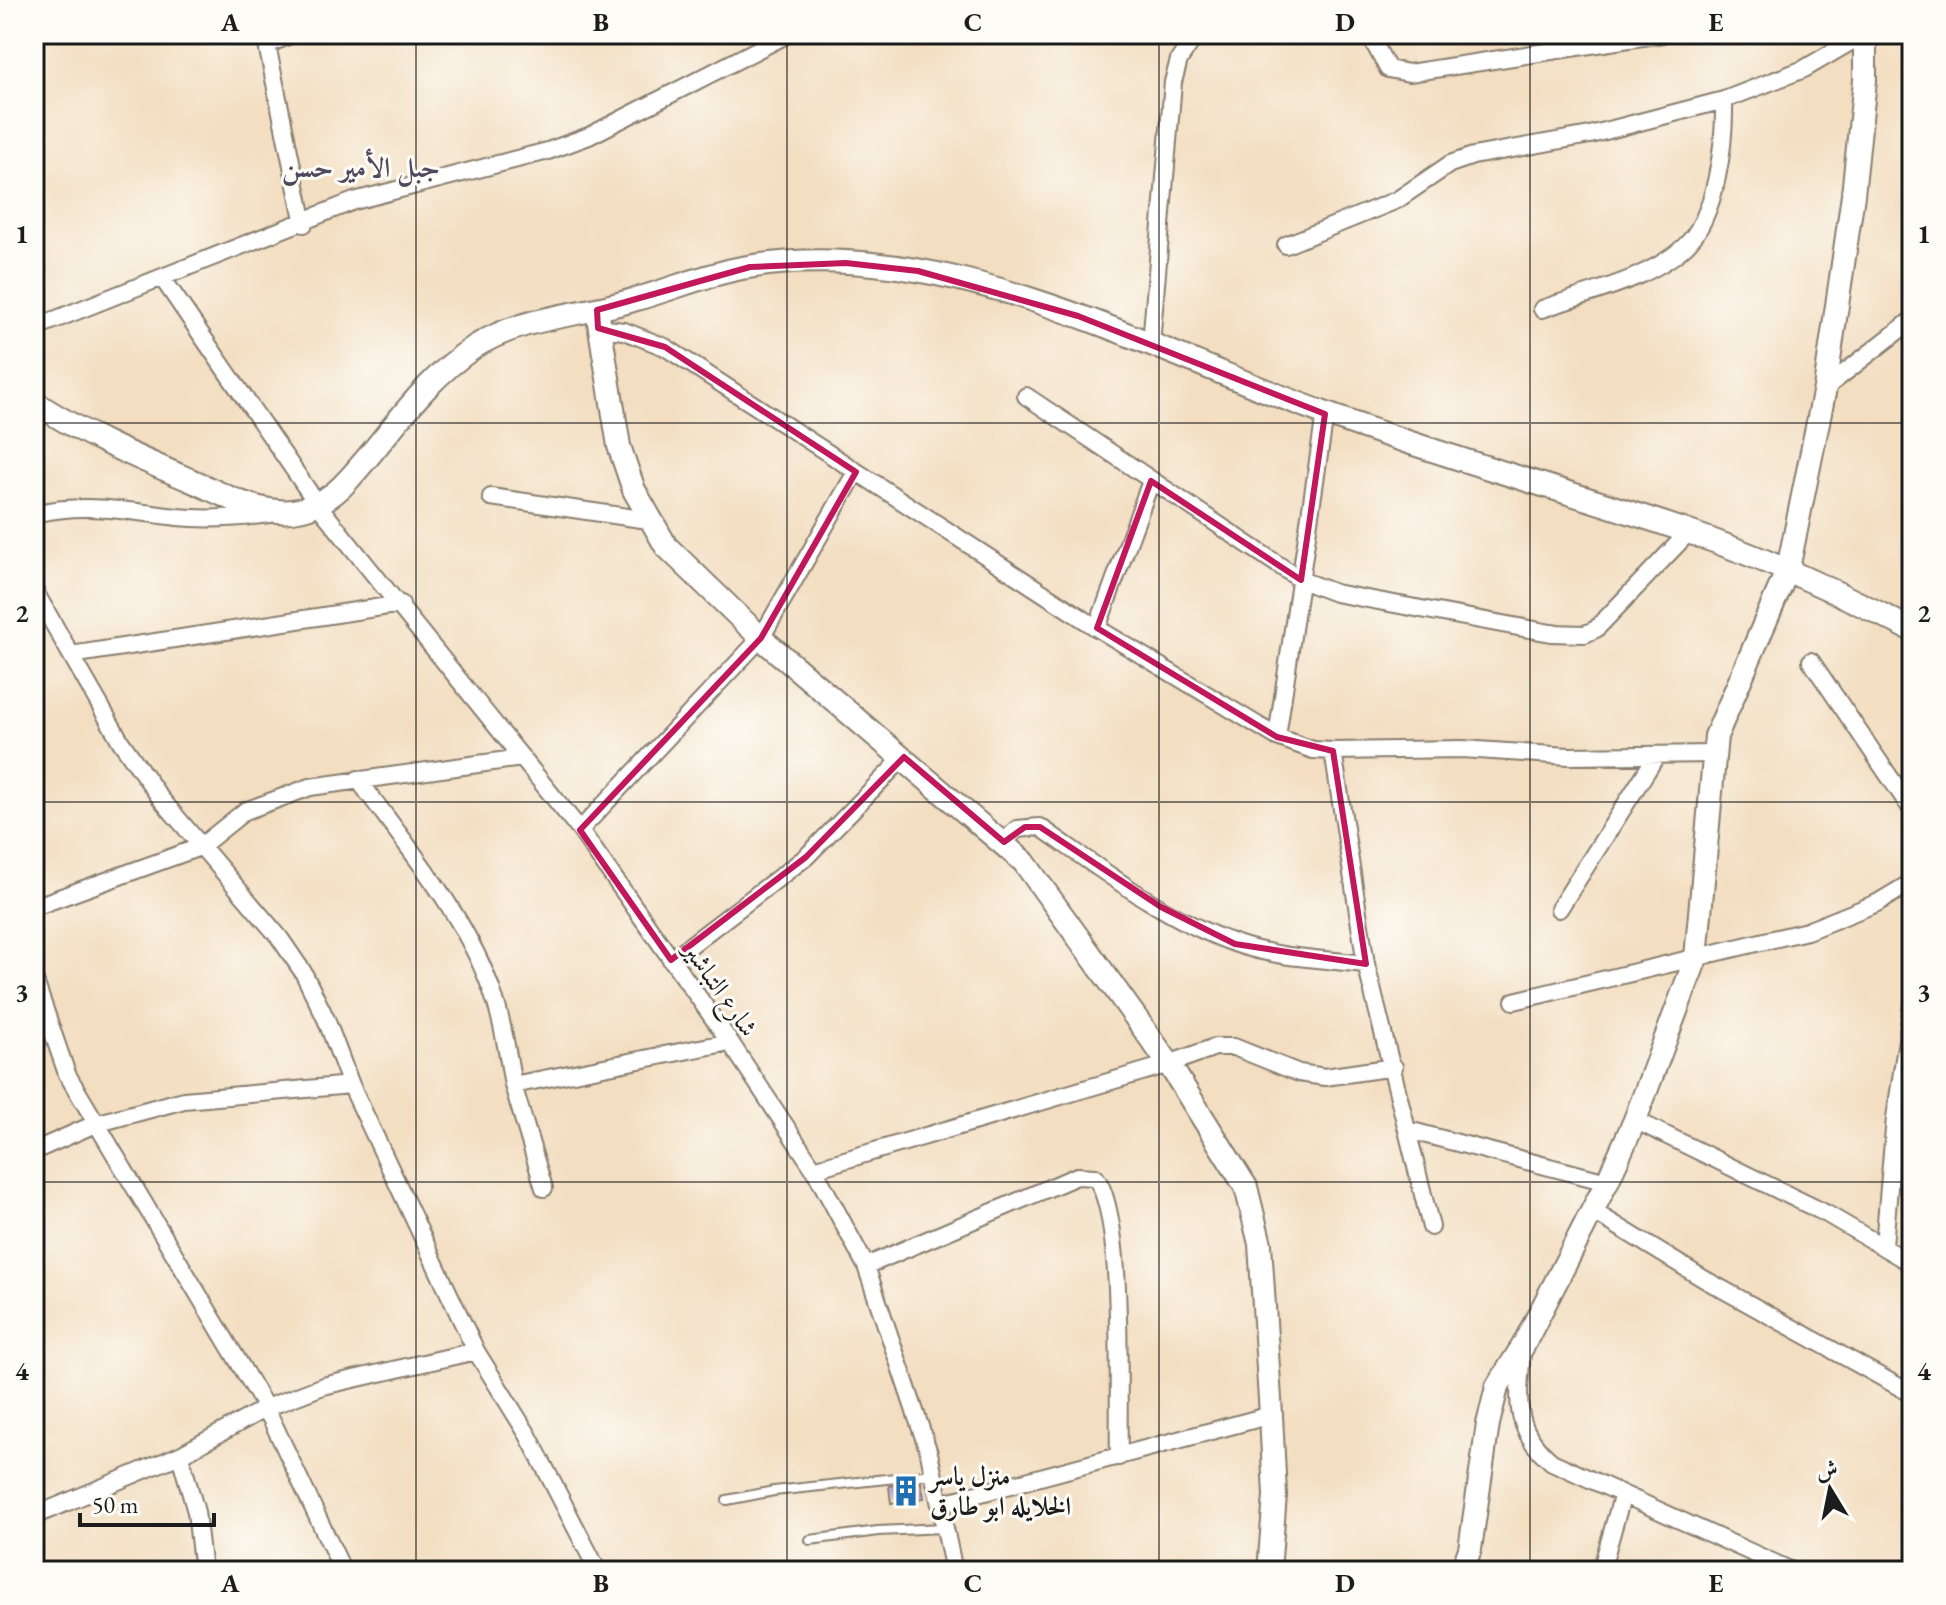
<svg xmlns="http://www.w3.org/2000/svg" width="1946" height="1605" font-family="'EB Garamond',Amiri,serif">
  <rect width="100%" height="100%" fill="#fdfcf7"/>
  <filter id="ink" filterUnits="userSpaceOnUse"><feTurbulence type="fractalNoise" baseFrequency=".0125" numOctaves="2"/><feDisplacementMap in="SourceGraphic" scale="16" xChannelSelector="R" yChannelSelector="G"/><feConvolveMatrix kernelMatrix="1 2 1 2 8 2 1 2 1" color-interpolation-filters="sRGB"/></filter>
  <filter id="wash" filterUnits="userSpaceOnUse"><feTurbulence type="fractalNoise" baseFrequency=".006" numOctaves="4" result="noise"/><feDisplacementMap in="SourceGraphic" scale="32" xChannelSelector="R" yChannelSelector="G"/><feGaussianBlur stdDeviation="1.8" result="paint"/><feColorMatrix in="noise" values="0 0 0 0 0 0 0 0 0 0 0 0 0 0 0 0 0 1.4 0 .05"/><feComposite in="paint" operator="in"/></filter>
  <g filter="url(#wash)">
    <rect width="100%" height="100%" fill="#f3dec1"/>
    <g id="blocks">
      <path fill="#af9cda" d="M921 1482 924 1498 891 1503 889 1486Z"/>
    </g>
  </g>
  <g filter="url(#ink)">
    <use href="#blocks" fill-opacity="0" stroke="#887d6e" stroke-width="2"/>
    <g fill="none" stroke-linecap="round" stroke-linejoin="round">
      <g stroke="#887d6e" stroke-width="12">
        <path id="lane" d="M727 1500 774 1491 933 1474
          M810 1540 878 1531 944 1528"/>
      </g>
      <g stroke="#887d6e" stroke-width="20">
        <path id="street" d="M1369 34 1388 69 1409 73 1662 34
          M265 35 267 45 292 34
          M267 45 304 224
          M1286 245 1397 200 1450 164 1473 156 1590 135 1724 100 1804 69 1864 34
          M163 279 318 505 580 830 730 1042 814 1169 866 1266 929 1453 954 1571
          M1542 309C1587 293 1648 280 1684 247 1717 218 1725 141 1724 100
          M34 328 354 201 548 151 589 136 788 34
          M598 328 624 331 665 347 1097 628 1277 737 1313 750 1333 751 1462 749 1569 756 1712 754
          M1151 344 1173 82 1179 60 1196 34
          M1825 388 1912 320
          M1026 396 1301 580 1335 593 1551 633 1585 634 1596 629 1689 532
          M491 497 648 520
          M34 514C84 502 127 511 177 517 208 520 240 518 270 514
          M34 590 121 742 161 799 279 937 303 972 326 1019 351 1085 476 1351 528 1435 598 1571
          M1097 628 1151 481
          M71 655 401 604
          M1811 661 1912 810
          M1277 737 1325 414
          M1333 751 1366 964 1431 1227
          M358 779C408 848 469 919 495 1000 504 1027 508 1057 513 1085L730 1042
          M580 830 761 638 856 472
          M1004 842 1017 829 1040 827C1101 869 1164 918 1234 943 1275 958 1323 959 1366 964
          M34 907 200 847 245 811 310 787 522 758
          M1559 909 1657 755
          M671 960 806 857 904 757
          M34 978 67 1074 266 1408 343 1571
          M1514 1001 1807 931 1877 903 1912 882
          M513 1085 544 1188
          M1635 1120 1827 1214 1912 1264
          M1408 1130 1607 1182
          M34 1151 95 1124 184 1100 351 1085
          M814 1169 1169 1064 1215 1047H1234L1299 1073 1325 1077 1394 1067
          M1591 1210 1704 1279 1912 1394
          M1884 1245 1895 1118 1912 1007
          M866 1266 1077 1176 1095 1177C1126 1214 1117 1401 1119 1457
          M1522 1352C1518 1400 1512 1429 1552 1462L1792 1571
          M180 1455 196 1512 203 1571
          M940 1504 1271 1415
          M34 1516 180 1455 266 1408 323 1386 476 1351
          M1601 1571 1622 1497"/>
      </g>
      <g stroke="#887d6e" stroke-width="26">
        <path id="secondary" d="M597 310 619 446 634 490 666 546 761 638 1024 862 1169 1064 1246 1187 1260 1244 1271 1415 1275 1495 1269 1571
          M34 402C84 435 136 457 190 480 218 492 246 508 277 511 305 514 331 500 349 479 392 432 420 383 476 346 524 316 581 316 633 300 670 290 704 275 742 268 942 232 1142 347 1324 413 1443 457 1566 490 1686 531 1764 558 1839 592 1912 630
          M1462 1571 1470 1549 1488 1424 1497 1387 1523 1346 1607 1182 1635 1120 1696 958 1716 736 1788 569 1825 388 1853 195 1865 80V34"/>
      </g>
      <use href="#lane" stroke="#fff" stroke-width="8"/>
      <use href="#street" stroke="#fff" stroke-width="16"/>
      <use href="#secondary" stroke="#fff" stroke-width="22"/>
    </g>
  </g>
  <path fill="none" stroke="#c2185b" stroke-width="6" stroke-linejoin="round" d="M846 263 918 271 1078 316 1325 414 1301 580 1151 481 1097 628 1277 737 1333 751 1366 964 1235 944 1161 907 1040 827H1025L1004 842 904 757 806 857 671 960 580 830 761 638 856 472 665 347 598 328 597 310 750 267Z"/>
  <path fill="none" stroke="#1c1c1c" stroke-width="2" stroke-opacity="0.55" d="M416 34V1571M787 34V1571M1159 34V1571M1530 34V1571M34 423H1912M34 802H1912M34 1182H1912"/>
  <defs>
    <g id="building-bare" transform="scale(2.4)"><path d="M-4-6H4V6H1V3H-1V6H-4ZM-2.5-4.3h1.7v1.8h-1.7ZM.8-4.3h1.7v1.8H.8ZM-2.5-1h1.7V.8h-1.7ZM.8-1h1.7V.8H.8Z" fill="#1f6fb2" stroke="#fdfcf7" stroke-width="2.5" paint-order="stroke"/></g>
  </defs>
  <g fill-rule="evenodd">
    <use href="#building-bare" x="906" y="1491"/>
  </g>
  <g text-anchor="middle" stroke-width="6" stroke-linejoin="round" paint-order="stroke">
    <g font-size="26" fill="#1c1c1c" stroke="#fdfcf7">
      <text transform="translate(721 989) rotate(55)" y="9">شارع التباشير</text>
    </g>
    <g font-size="26" font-weight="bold" fill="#1c1c1c" stroke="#fdfcf7" text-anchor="start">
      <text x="930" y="1485">منزل ياسر<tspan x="930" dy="30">الخلايله ابو طارق</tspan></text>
    </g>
    <g font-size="28" font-weight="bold" fill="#4f495e" stroke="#fdfcf7">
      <text x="361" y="177">جبل الأمير حسن</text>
    </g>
  </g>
  <rect width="1946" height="1605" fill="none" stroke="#fdfcf7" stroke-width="88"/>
  <g transform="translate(1830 1489) rotate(350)" stroke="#fdfcf7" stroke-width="6" paint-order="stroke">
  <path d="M0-6L14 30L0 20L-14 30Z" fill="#1c1c1c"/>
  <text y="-12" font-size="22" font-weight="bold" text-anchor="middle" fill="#1c1c1c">ش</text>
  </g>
  <path d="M80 1513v12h134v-12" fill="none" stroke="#1c1c1c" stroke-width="4"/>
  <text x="92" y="1513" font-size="24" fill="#1c1c1c" stroke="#fdfcf7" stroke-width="6" paint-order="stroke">50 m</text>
  <rect x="44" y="44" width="1858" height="1517" fill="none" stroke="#1c1c1c" stroke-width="3"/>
  <g font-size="26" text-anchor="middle" font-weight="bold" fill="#1c1c1c">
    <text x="230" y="31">A</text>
    <text x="601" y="31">B</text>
    <text x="973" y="31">C</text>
    <text x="1345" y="31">D</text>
    <text x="1716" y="31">E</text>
    <text x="22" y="243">1</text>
    <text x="1924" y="243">1</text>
    <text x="22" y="622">2</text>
    <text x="1924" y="622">2</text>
    <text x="22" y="1001">3</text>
    <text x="1924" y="1001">3</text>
    <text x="22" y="1380">4</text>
    <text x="1924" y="1380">4</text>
    <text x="230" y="1592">A</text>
    <text x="601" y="1592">B</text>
    <text x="973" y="1592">C</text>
    <text x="1345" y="1592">D</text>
    <text x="1716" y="1592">E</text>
  </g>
</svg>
